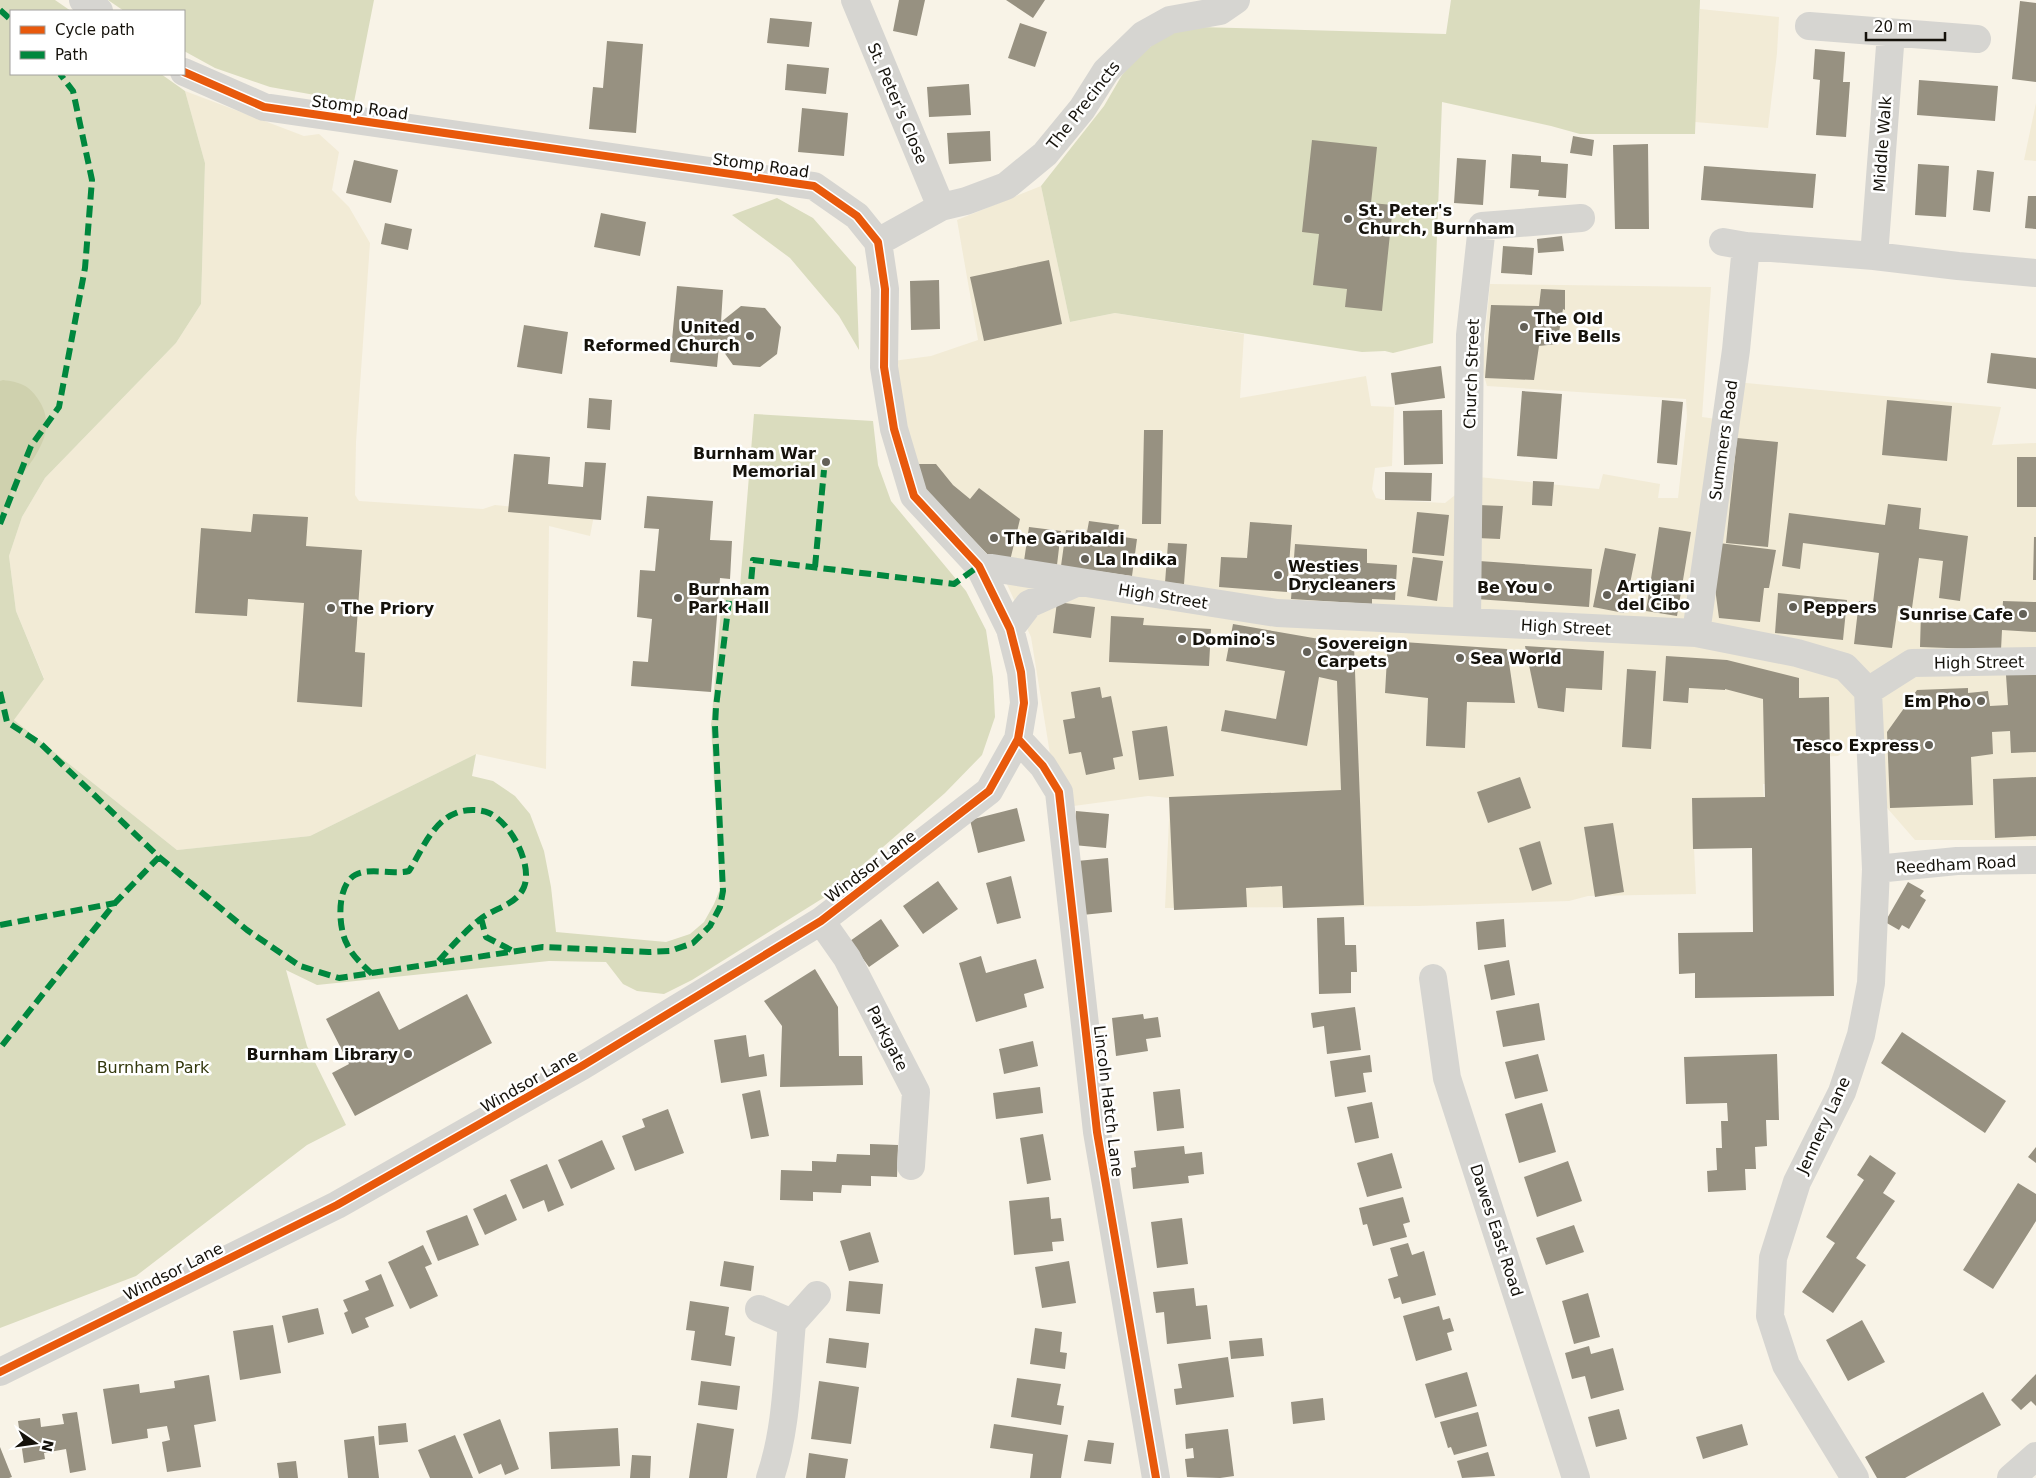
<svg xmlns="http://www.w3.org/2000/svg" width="2036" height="1478" font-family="'DejaVu Sans',sans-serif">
  <rect width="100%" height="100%" fill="#f8f3e7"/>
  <path fill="#f2ebd6" d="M1700 9 1779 17 1777 53 1768 128 1695 122Z
    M185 91 304 136 319 134 339 152 332 190 349 207 370 243 356 442 355 495 359 501 483 509 495 505 594 515 590 536 549 526 546 769 476 754 310 836 177 850 14 720 44 678 16 611 9 556 22 517 45 478 176 343 201 304 205 163Z
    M2036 103V161L2024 160Z
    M1041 186 1070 322 1115 313 1244 334 1240 398 1366 376 1371 406 1394 407 1392 466 1375 468 1372 489 1376 498 1385 500 1445 503 1478 477 1599 489 1603 474 1660 484 1658 498H1678L1687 417 1686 399 1487 386 1482 369 1490 284 1711 287 1702 417 1730 421 1736 382 2001 407 1992 445 2036 443V840H1915L1881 801 1880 722 1838 756 1795 758V783L1763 784 1764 799 1692 801 1696 894 1588 896 1569 901 1418 906 1165 908 1170 798 1148 796 1066 807 1051 760 1031 637 991 549 920 483 893 361 931 356 978 340 957 220Z"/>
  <path fill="#dadcbe" d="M0 0H55L71 11H11V74H161L185 91 205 163 201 304 176 343 45 478 22 517 9 556 16 611 44 679 14 720 177 850 310 836 476 754 472 776 493 781 515 796 530 814 544 851 551 887 556 932 666 942 690 934 704 922 714 904 720 889 711 726 723 586 740 587 754 414 873 421 878 465 891 501 966 591 986 630 993 677 995 717 982 755 945 793 828 895 692 980 664 994 637 991 623 984 606 962 549 961 317 985 286 970 307 1046 346 1125 307 1145 136 1276 0 1328Z
    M108 0H374L354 102 270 87 215 68 184 51V11H124Z
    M1451 0H1700L1695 134H1580L1551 126 1442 102 1433 343 1393 353 1385 351 1362 352 1115 313 1070 322 1041 186 1104 106 1122 75 1134 60 1167 33 1199 27 1446 34Z
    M777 198 813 218 856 267 859 350 839 316 790 258 732 215Z"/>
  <path fill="#cfd1ae" d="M3 380C19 382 29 385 38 399 60 431 33 458 16 484 8 496 4 510 0 523V381Z"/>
  <path fill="#979181" d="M899 0H925L917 36 893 31Z
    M1006 0H1045L1033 18Z
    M2020 1 2036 3V82L2012 79Z
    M770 18 812 22 809 47 767 43Z
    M1020 23 1047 32 1035 67 1008 58Z
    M607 41 643 44 636 133 589 129 593 87 603 88Z
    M1815 49 1845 52 1843 82H1850L1846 137 1816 135 1820 80 1813 79Z
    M787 64 829 68 826 94 785 90Z
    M1919 80 1998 86 1995 121 1917 115Z
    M969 84 971 115 929 117 927 87Z
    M802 108 848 113 844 156 798 152Z
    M990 131 991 161 949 164 947 133Z
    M1573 136 1594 140 1592 156 1570 153Z
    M1312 140 1377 147 1371 203 1393 205 1382 311 1345 307 1347 289 1313 285 1319 234 1302 232Z
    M1648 144 1649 229H1615L1613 145Z
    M1512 154 1541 156V162L1568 164 1566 198 1538 196 1539 190 1510 188Z
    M1457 158 1486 160 1483 205 1454 203Z
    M354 160 398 170 391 203 346 193Z
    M1918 164 1949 166 1946 217 1915 215Z
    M1704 166 1816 174 1813 208 1701 200Z
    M1977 170 1994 172 1990 212 1973 210Z
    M2028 196H2036V229L2025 228Z
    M601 213 646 222 640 256 594 247Z
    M385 223 412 229 408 250 381 244Z
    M1562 236 1564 251 1538 253 1537 239Z
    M1503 246 1534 248 1532 275 1501 273Z
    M1049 260 1062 324 984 341 970 277Z
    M939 280 940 329 911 330 910 281Z
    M677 286 723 290 721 322 741 306 765 308 781 327 777 354 760 367 733 365 719 345 717 367 670 362Z
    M1541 289 1565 290V310L1563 309 1557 344 1539 346 1534 380 1485 378 1491 305 1539 306Z
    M524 325 568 332 562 374 517 367Z
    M1991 353 2036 358V389L1987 383Z
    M1441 366 1445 398 1395 405 1391 373Z
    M1522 391 1562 394 1557 459 1517 456Z
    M589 398 612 400 610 430 587 428Z
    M1662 400 1683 402 1677 465 1657 463Z
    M1887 400 1952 406 1947 461 1882 455Z
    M1442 410 1443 464 1404 465 1403 411Z
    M1144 430H1163L1161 524H1142Z
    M1737 438 1778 442 1768 547 1726 543Z
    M514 454 550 457 548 484 583 487 585 462 606 463 601 520 508 512Z
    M2017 457H2036V507H2017Z
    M910 464H936L953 485 970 499 979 488 1020 519 1009 565 991 558 920 484Z
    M1385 472 1432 473 1431 501 1385 500Z
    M1533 481 1554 482 1552 506 1532 505Z
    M647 496 713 501 710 540 732 541 730 579 720 578 711 692 631 686 633 661 648 662 652 619 637 617 640 570 655 571 659 529 644 528Z
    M1888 504 1921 508 1919 529 1968 536 1960 601 1939 598 1943 561 1919 558 1912 608 1898 606 1892 648 1854 644 1859 601 1873 603 1879 553 1803 543 1800 569 1782 566 1789 513 1885 525Z
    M1479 505 1503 506 1500 539 1477 538Z
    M1417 512 1449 515 1444 556 1412 553Z
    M253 514 308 517 306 546 362 550 355 652 365 653 362 707 297 702 304 603 248 599 247 616 195 613 201 528 251 532Z
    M1089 521 1119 525 1117 536 1137 539 1132 576 1061 566 1066 530 1087 532Z
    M1250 522 1292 525 1287 592 1219 587 1221 557 1247 558Z
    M1029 527 1061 531 1057 565 1024 561Z
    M1659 527 1691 532 1677 616 1646 611Z
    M2034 537H2036V580H2033Z
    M1168 543 1187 544 1184 584 1165 583Z
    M1719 543 1776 550 1769 588H1764L1760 622 1719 618 1715 588Z
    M1295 544 1367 549V563L1397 565 1395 600 1372 599V604L1291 599Z
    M1605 548 1636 554 1624 613 1593 607Z
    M1413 557 1443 561 1437 601 1407 596Z
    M1479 561 1592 569 1589 607 1476 599Z
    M1778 593 1847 600 1843 640 1775 633Z
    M2003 601 2036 602V632L2002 630 2001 650 1920 647 1921 613 2002 616Z
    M1057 602 1095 607 1091 638 1053 633Z
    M1111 616 1144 618 1143 625 1211 629 1209 666 1109 662Z
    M1233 624 1354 645 1364 905 1283 908 1282 886 1246 888 1247 907 1174 910 1169 797 1341 790 1337 681 1319 677 1307 746 1221 731 1225 710 1276 719 1285 671 1226 661Z
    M1388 641 1507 649 1515 703 1467 702 1465 748 1426 746 1428 698 1385 693Z
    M1525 646 1604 651 1602 690 1566 688 1564 712 1538 708Z
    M1666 656 1727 660 1799 678V698L1829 697 1834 996 1695 998V973L1679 974 1678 933 1753 932 1752 848 1693 849 1692 798 1765 797 1763 699 1725 689V690L1689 688 1688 703 1663 701Z
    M1627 669 1656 671 1651 749 1622 747Z
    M2036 673V752L2011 753 2010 731 1992 732 1993 754 1971 757 1973 805 1890 808 1887 732 1917 690 1968 688V693L1988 691 1990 706 2008 705 2006 675Z
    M1100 687 1102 698 1111 696 1123 756 1113 758 1115 769 1086 775 1081 752 1069 754 1063 720 1075 718 1071 692Z
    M1167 726 1174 776 1139 780 1132 731Z
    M1520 777 1531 808 1488 823 1477 792Z
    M2036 777V836L1995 838 1993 779Z
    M1017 808 1025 841 978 853 970 820Z
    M1076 811 1109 814 1106 848 1073 845Z
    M1613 823 1624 892 1595 897 1584 827Z
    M1540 841 1552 884 1532 891 1519 848Z
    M1108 858 1112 912 1082 915 1077 861Z
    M1011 876 1021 918 997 924 986 883Z
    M938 881 958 909 923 934 903 906Z
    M1908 882 1924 891 1920 896 1926 900 1909 929 1902 925 1899 930 1885 922Z
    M1344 917 1345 945H1356L1357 972H1351V993L1319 994 1317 918Z
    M881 919 899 946 869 967 850 941Z
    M1504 919 1506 947 1478 950 1476 922Z
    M981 956 986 973 1036 959 1044 988 1024 994 1027 1007 976 1022 959 963Z
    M1509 960 1515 995 1491 1000 1484 965Z
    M815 969 838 1007 839 1056H862L863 1085 780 1087 782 1026 764 1001Z
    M379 991 399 1030 467 994 492 1043 355 1116 332 1073 349 1064 326 1019Z
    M1539 1003 1545 1040 1503 1047 1496 1011Z
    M1355 1007 1361 1050 1327 1054 1324 1026 1313 1028 1311 1013Z
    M1143 1014 1144 1019 1158 1017 1161 1037 1146 1039 1148 1051 1116 1056 1112 1018Z
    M1902 1032 2006 1101 1985 1133 1881 1063Z
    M746 1035 749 1057 764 1054 767 1076 721 1083 714 1040Z
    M1033 1041 1038 1066 1004 1074 999 1049Z
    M1538 1054 1548 1091 1515 1099 1505 1062Z
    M1777 1054 1779 1120H1766L1767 1146 1755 1147 1756 1169H1745L1746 1190 1708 1192 1707 1171 1717 1170 1716 1148H1722L1721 1121H1728L1727 1103 1686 1104 1684 1057Z
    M1370 1055 1372 1072 1363 1073 1366 1092 1335 1097 1330 1061Z
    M1040 1087 1043 1113 996 1119 993 1093Z
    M1180 1089 1184 1128 1157 1131 1153 1092Z
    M760 1090 769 1136 751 1139 742 1094Z
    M1372 1102 1379 1138 1355 1143 1347 1107Z
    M1542 1103 1556 1152 1519 1163 1505 1114Z
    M668 1109 684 1153 635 1171 622 1136 645 1127 642 1119Z
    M1043 1134 1051 1180 1027 1184 1020 1138Z
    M602 1140 615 1169 571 1189 558 1160Z
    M870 1144 898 1145 897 1177 871 1176V1186L842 1185 841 1193 813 1192V1201L780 1200 781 1170 812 1171V1161L836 1162 837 1154 870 1155Z
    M1184 1146 1185 1154 1202 1152 1204 1174 1188 1176 1189 1183 1133 1189 1131 1168 1136 1167 1134 1151Z
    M2036 1147V1163L2028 1157Z
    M1392 1153 1402 1188 1367 1197 1357 1163Z
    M1870 1155 1896 1173 1883 1193 1895 1201 1856 1258 1866 1265 1833 1313 1802 1292 1835 1243 1826 1237 1864 1180 1857 1175Z
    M1568 1161 1582 1201 1537 1217 1524 1177Z
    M547 1164 564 1205 548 1212 544 1200 523 1209 510 1180Z
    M2018 1183 2036 1194V1221L1993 1289 1963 1270Z
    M506 1194 517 1220 485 1235 473 1209Z
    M1049 1197 1051 1219 1061 1218 1064 1241 1052 1242 1053 1251 1014 1255 1009 1201Z
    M1403 1197 1410 1222 1403 1224 1407 1237 1373 1246 1367 1224 1363 1225 1359 1208Z
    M467 1215 479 1245 438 1261 426 1231Z
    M1182 1218 1188 1264 1157 1268 1151 1222Z
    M1574 1225 1584 1252 1546 1265 1536 1238Z
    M870 1232 879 1262 849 1271 840 1241Z
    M1408 1243 1412 1255 1424 1251 1436 1295 1402 1304 1400 1297 1394 1299 1388 1279 1398 1276 1390 1248Z
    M423 1245 432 1264 425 1267 438 1296 410 1309 388 1262Z
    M724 1261 754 1266 751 1291 720 1286Z
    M1069 1261 1076 1303 1042 1308 1035 1267Z
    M381 1274 394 1306 365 1318 369 1327 352 1334 344 1313 348 1311 343 1300 369 1290 365 1281Z
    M849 1281 883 1284 880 1314 846 1311Z
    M1194 1288 1196 1306 1207 1305 1211 1339 1167 1344 1164 1312 1156 1313 1153 1292Z
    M1588 1293 1600 1337 1574 1344 1562 1301Z
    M690 1301 729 1307 725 1335 735 1337 731 1366 691 1360 695 1331 686 1330Z
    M1439 1306 1443 1320 1450 1318 1454 1331 1447 1333 1452 1350 1416 1361 1403 1316Z
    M318 1308 324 1334 288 1343 282 1316Z
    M1862 1320 1885 1362 1848 1381 1826 1340Z
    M273 1325 281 1373 240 1380 233 1331Z
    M1035 1328 1062 1332 1060 1352 1067 1353 1065 1369 1030 1364Z
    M829 1338 869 1343 866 1368 826 1363Z
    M1262 1338 1264 1356 1231 1359 1229 1341Z
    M1589 1346 1591 1354 1613 1348 1624 1390 1591 1399 1585 1376 1572 1379 1565 1353Z
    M1228 1357 1234 1397 1176 1405 1174 1389 1182 1388 1178 1364Z
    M1467 1372 1477 1406 1435 1418 1425 1384Z
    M2036 1374V1406L2031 1401 2021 1410 2011 1400Z
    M209 1375 216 1421 194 1425 201 1467 167 1472 162 1442 170 1440 167 1426 147 1429 148 1438 112 1444 103 1389 139 1384 140 1393 175 1388 174 1381Z
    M1017 1378 1061 1384 1057 1405 1064 1406 1061 1425 1011 1417Z
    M701 1381 740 1386 737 1410 698 1405Z
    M819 1381 859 1387 851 1444 811 1439Z
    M1983 1392 2001 1425 1905 1478H1877L1865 1457Z
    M1323 1398 1325 1420 1293 1424 1291 1402Z
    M1619 1409 1627 1439 1596 1447 1588 1417Z
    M77 1412 86 1470 70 1473 66 1449 44 1453 45 1459 24 1463 18 1421 40 1418 41 1427 64 1424 62 1414Z
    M1478 1412 1487 1446 1454 1455 1451 1447 1448 1448 1440 1422Z
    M500 1419 519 1469 505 1475 501 1464 479 1474 463 1434Z
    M406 1423 408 1442 379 1445 378 1426Z
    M697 1423 734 1429 727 1478H689Z
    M994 1424 1068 1435 1061 1478H1030L1033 1454 990 1448Z
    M1742 1424 1748 1445 1703 1459 1696 1437Z
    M618 1428 620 1466 551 1469 549 1432Z
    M1228 1429 1234 1476 1220 1478 1187 1477 1185 1459 1194 1458 1193 1448 1186 1449 1185 1434Z
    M455 1435 473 1478H430L418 1450Z
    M374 1436 379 1478H348L344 1440Z
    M1088 1440 1114 1443 1111 1464 1084 1461Z
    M0 1447 12 1477 9 1478H0Z
    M1488 1452 1495 1476 1462 1478 1457 1461Z
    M809 1453 848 1459 845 1478H806Z
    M632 1455 651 1456 650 1478H630Z
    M296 1461 298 1478H279L277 1463Z"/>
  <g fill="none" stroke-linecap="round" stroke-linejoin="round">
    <path stroke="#d6d5d1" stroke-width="28" d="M83 0 99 11
      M855 0 941 207
      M1809 26 1977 39
      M878 242 941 207 966 201 1006 186 1045 154 1082 109 1106 71 1143 35 1170 20 1220 11 1236 0
      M1723 242 1746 246 1874 256 1958 266 2036 273
      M1874 256 1891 33
      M979 566 1277 613 1696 633 1797 653 1845 667 1868 691 1912 663 2036 661
      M1467 621 1470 335 1482 226 1581 218
      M1010 629 1029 604 1076 583
      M1696 633 1736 350 1746 246
      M1018 739 1043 766 1059 792 1097 1132 1156 1478
      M1876 869 1957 861 2036 860
      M821 921 847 958 916 1092 911 1166
      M1433 978 1447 1078 1576 1478
      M759 1309 792 1323 817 1295
      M0 1372 337 1205 582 1066 821 921 989 791 1018 739 1024 703 1021 672 1010 629 979 566 914 496 894 429 884 367 885 289 878 242 857 216 814 186 264 107 184 72
      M770 1478C787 1429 787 1374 792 1323
      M1855 1478 1786 1365 1770 1316 1773 1258 1797 1182 1842 1092 1861 1035 1871 983 1876 869 1868 691
      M2011 1478 2036 1456"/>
    <path stroke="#00873e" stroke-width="6" stroke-dasharray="12 6" stroke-linecap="butt" d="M0 10 11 20
      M0 524 31 446 59 407 85 268 92 180 73 91 60 74
      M815 567 824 470
      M0 692 7 722 41 744 159 857 115 903 0 1048
      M159 857 247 930 300 966 339 978 543 947 649 952 670 951 693 943 710 926 720 907 723 891 715 726 716 707 730 593H750L753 560 954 584 979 566
      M481 918 486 937 513 951
      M0 925 115 903
      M372 974C363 965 352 956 347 944 338 928 336 886 355 875 369 867 393 875 409 871 421 852 432 822 456 813 465 809 480 809 489 813 511 823 533 865 524 887 516 906 493 908 479 920 463 933 450 948 436 964"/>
    <g stroke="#fff" stroke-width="11">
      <path id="cycleway" d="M1018 739 1043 766 1059 792 1097 1132 1156 1478
        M0 1372 337 1205 582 1066 821 921 989 791 1018 739 1024 703 1021 672 1010 629 979 566 914 496 894 429 884 367 885 289 878 242 857 216 814 186 264 107 184 72"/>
    </g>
    <use href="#cycleway" stroke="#e8590c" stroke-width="8"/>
  </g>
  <g fill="#646158" stroke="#fff" stroke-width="2">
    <circle cx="1348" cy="219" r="5"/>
    <circle cx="1524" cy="327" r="5"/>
    <circle cx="750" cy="336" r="5"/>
    <circle cx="826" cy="462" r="5"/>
    <circle cx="994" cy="538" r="5"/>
    <circle cx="1085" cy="559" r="5"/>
    <circle cx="1278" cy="575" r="5"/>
    <circle cx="1548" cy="587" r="5"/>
    <circle cx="1607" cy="595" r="5"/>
    <circle cx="678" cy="598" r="5"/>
    <circle cx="1793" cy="607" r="5"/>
    <circle cx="331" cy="608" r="5"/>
    <circle cx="2023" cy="614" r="5"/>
    <circle cx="1182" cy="639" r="5"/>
    <circle cx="1307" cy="652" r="5"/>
    <circle cx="1460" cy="658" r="5"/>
    <circle cx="1981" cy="701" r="5"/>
    <circle cx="1929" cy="745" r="5"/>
    <circle cx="408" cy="1054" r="5"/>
  </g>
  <g text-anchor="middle" stroke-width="5" stroke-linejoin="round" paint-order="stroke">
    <g font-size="16" fill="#15120b" stroke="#fff">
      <text transform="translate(898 103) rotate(67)" y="6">St. Peter's Close</text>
      <text transform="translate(1083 105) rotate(-52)" y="6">The Precincts</text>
      <text transform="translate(360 107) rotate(8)" y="6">Stomp Road</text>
      <text transform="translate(1882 144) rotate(-86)" y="6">Middle Walk</text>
      <text transform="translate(761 165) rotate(8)" y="6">Stomp Road</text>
      <text transform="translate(1471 374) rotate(-88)" y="6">Church Street</text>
      <text transform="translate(1723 440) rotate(-82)" y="6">Summers Road</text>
      <text transform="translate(1163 596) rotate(9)" y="6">High Street</text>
      <text transform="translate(1566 627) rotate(3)" y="6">High Street</text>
      <text transform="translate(1979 662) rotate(-1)" y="6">High Street</text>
      <text transform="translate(1956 864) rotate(-3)" y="6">Reedham Road</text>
      <text transform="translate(870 866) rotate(-37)" y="6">Windsor Lane</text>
      <text transform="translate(888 1038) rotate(63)" y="6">Parkgate</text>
      <text transform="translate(529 1081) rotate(-30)" y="6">Windsor Lane</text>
      <text transform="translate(1109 1101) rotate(83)" y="6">Lincoln Hatch Lane</text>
      <text transform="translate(1823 1125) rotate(-65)" y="6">Jennery Lane</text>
      <text transform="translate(1497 1230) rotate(72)" y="6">Dawes East Road</text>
      <text transform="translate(173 1271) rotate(-27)" y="6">Windsor Lane</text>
    </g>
    <g font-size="16" font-weight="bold" fill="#15120b" stroke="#fff" text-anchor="start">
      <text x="1358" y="216">St. Peter's<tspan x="1358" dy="18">Church, Burnham</tspan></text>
      <text x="1534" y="324">The Old<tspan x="1534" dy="18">Five Bells</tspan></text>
      <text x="740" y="333" text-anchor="end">United<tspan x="740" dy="18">Reformed Church</tspan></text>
      <text x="816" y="459" text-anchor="end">Burnham War<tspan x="816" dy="18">Memorial</tspan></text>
      <text x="1004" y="544">The Garibaldi</text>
      <text x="1095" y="565">La Indika</text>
      <text x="1288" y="572">Westies<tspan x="1288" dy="18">Drycleaners</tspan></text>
      <text x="1617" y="592">Artigiani<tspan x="1617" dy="18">del Cibo</tspan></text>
      <text x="1538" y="593" text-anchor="end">Be You</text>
      <text x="688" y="595">Burnham<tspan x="688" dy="18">Park Hall</tspan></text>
      <text x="1803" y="613">Peppers</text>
      <text x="341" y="614">The Priory</text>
      <text x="2013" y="620" text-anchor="end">Sunrise Cafe</text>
      <text x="1192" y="645">Domino's</text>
      <text x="1317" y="649">Sovereign<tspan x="1317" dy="18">Carpets</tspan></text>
      <text x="1470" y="664">Sea World</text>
      <text x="1971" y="707" text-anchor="end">Em Pho</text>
      <text x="1919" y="751" text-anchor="end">Tesco Express</text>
      <text x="398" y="1060" text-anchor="end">Burnham Library</text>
    </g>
    <g font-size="16" fill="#33380d" stroke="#fff">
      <text x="153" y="1073">Burnham Park</text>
    </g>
  </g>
  <rect x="10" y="10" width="175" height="65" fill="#ffffff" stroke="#a1a09d"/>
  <rect x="20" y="26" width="25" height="8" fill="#e8590c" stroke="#a1a09d"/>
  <text x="55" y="35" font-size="15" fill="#15120b">Cycle path</text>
  <rect x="20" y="51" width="25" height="8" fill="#00873e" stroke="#a1a09d"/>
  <text x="55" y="60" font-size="15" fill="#15120b">Path</text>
  <g transform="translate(35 1443) rotate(103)" stroke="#ffffff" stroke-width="4" paint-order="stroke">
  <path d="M0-4L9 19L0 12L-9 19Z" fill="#15120b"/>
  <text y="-8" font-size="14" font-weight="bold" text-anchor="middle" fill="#15120b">N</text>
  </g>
  <path d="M1866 32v8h79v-8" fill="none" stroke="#15120b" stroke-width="2.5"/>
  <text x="1874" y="32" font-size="15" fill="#15120b" stroke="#ffffff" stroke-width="4" paint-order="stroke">20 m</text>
</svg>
